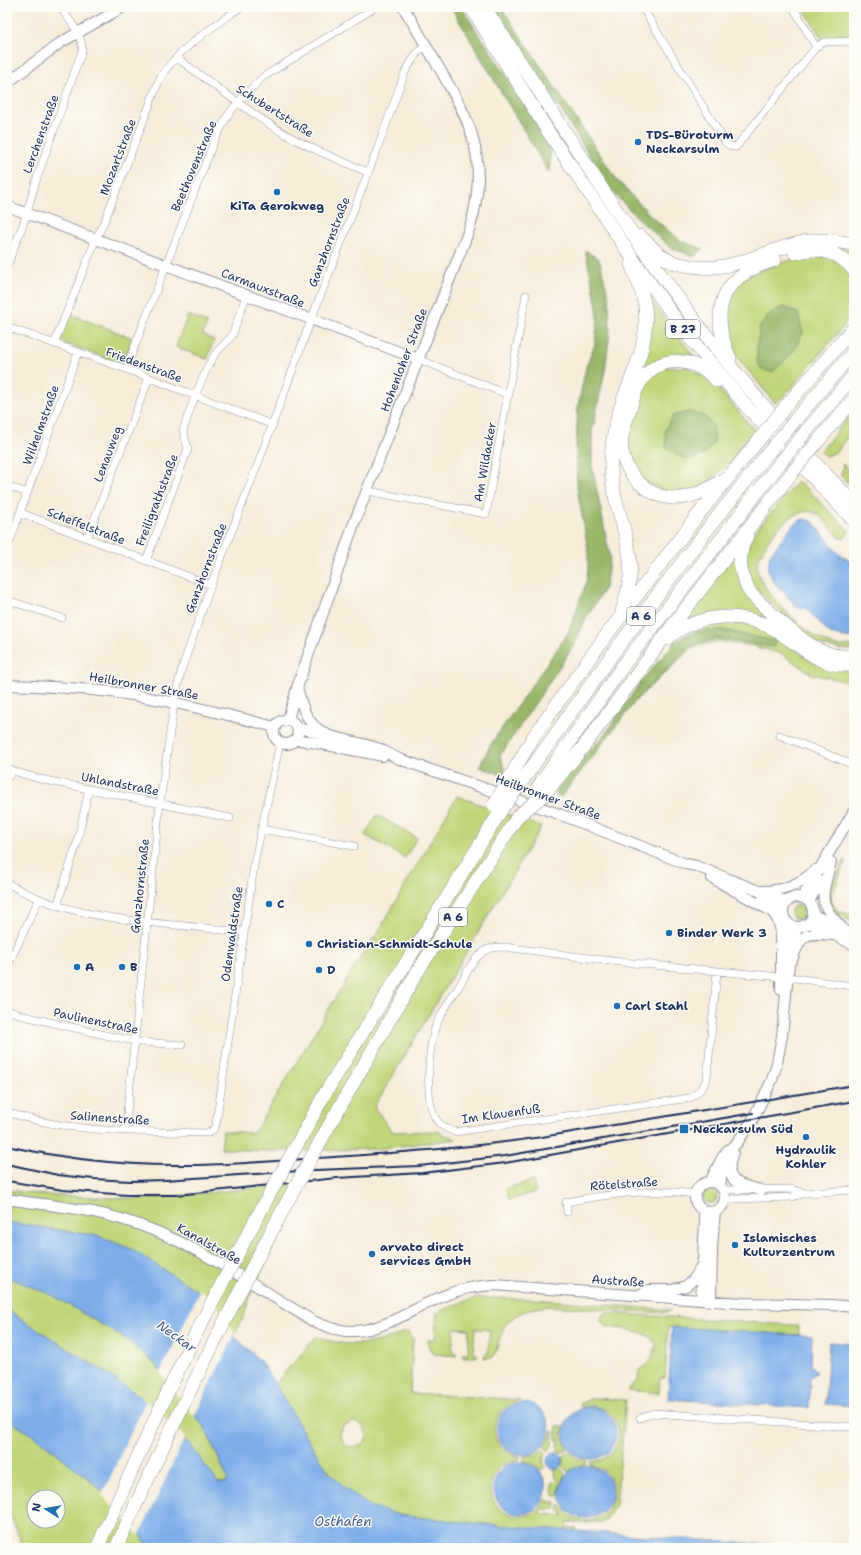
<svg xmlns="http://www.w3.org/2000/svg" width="861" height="1555" font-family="'Shantell Sans',sans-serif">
  <rect width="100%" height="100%" fill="#fdfcf7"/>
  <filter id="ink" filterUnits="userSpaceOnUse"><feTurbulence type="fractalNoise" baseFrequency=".025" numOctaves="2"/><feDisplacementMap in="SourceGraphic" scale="8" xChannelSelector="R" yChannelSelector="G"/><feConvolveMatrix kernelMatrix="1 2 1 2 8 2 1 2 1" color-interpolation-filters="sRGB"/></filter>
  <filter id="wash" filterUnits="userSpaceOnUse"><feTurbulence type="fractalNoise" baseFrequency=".012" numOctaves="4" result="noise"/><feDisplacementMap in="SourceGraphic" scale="16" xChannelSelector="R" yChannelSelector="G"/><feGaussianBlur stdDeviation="0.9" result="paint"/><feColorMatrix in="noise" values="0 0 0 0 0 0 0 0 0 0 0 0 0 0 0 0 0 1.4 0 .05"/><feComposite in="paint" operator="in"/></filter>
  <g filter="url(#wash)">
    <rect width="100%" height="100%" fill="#f6ecd9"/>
    <path fill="#c0d679" stroke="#6e826c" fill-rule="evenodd" d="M807 7H854L853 27 847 38 824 42 804 9Z
      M837 247 854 250V263L837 249Z
      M816 255 837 261 848 271 854 285V309L843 327 786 394 775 403 733 352 723 322 728 299 744 278 771 266 801 257Z
      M650 299 695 358 640 373 649 300Z
      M70 314 132 338 124 360 119 363 59 341Z
      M188 315 207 323 203 335 214 340 207 359 176 347Z
      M688 367 715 384 754 430 731 461 709 482 699 488 675 493 663 491 642 479 628 459 626 437 647 379 663 368ZM703 415 713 426 714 443Z
      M854 410V427L838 450 832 454 825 456 821 451Z
      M843 464 854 476V488L841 476Z
      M797 482 802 484 849 531 844 539 840 538C833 532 824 518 817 514 794 499 756 549 757 569 759 591 814 642 836 646 842 647 848 646 854 645V649L850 650 837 649 820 645 784 616 755 587 749 577 745 554 753 534Z
      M733 557 771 621 751 614 741 612 688 620 685 618Z
      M738 622 769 631 817 665 832 669 854 671V683L812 674 782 654 753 646 718 641 693 647 638 698 692 645 717 638 773 647 722 630 695 632 693 628 702 625Z
      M457 796 541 827 374 1107 392 1132 438 1131 444 1135 456 1139 376 1149 274 1151 221 1149 223 1131 254 1133 359 959 380 929Z
      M377 815 417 838 405 858 365 835Z
      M844 861H846L831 896 833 905 837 910 854 916V922C847 919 837 916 832 910 821 895 837 874 844 861Z
      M791 912a7 7 0 1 1 14 0a7 7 0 1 1-14 0Z
      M533 1181 536 1192 509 1200 506 1188Z
      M306 1183 253 1288 244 1316 234 1336 98 1236 7 1222V1190L44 1195 145 1199Z
      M703 1196a7 7 0 1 1 14 0a7 7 0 1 1-14 0Z
      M7 1277 54 1296 126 1339 154 1363 205 1428 228 1479 226 1483H218L191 1446 112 1377 7 1310Z
      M479 1298 533 1299 671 1310 664 1313 548 1306C534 1307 516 1312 506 1324 503 1327 502 1334 500 1338 497 1346 497 1352 492 1358H484L485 1354H488L490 1330 475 1329 473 1353 477 1354V1357H463V1353H468L469 1329 454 1328 452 1352 456 1353V1356L434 1354 428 1345V1340H435L437 1313 464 1301Z
      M607 1313 793 1325 798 1326 799 1335 668 1327 665 1378H660L659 1393 628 1390 638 1379 639 1370C650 1364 654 1356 656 1344 645 1328 622 1330 605 1326L600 1320 603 1315Z
      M404 1332C411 1332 410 1335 413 1340L410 1393 521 1400C487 1409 485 1449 520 1457L519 1460C515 1461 509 1461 505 1464 479 1481 492 1519 523 1516 535 1515 540 1509 546 1499H548V1502H556L555 1509H541L540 1511 541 1514 563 1516V1512L559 1511V1504C564 1508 567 1514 572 1517 612 1537 632 1472 590 1465L591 1462C594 1461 599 1461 603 1459 633 1442 617 1399 581 1407L580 1404 592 1398 626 1400 616 1505 604 1522 578 1523 567 1522 566 1527 576 1528V1531C528 1528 481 1524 433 1519 415 1517 384 1515 368 1506 325 1482 299 1425 275 1384L316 1337C349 1348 373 1346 404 1332ZM353 1422 362 1425C374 1438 361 1452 345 1445L340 1435 343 1426Z
      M7 1419 39 1439 94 1483 142 1536 148 1548H24L7 1507ZM34 1497H58V1521H34Z
      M557 1426H563L562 1437 567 1449 561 1453 558 1451 559 1440H556Z
      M551 1431H553L552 1445 548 1451 544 1447 549 1439Z
      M542 1450 546 1453 543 1461 545 1467 541 1470 532 1463 524 1461V1457L536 1454Z
      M569 1451 578 1459 587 1461 586 1464 576 1467 568 1472 562 1466 564 1461 563 1456Z
      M560 1468 565 1474 560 1485 558 1496H555L552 1490V1482H555L558 1479 556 1477 555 1470Z"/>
    <path fill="#98b769" stroke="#5a7364" d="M451 7H461L521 97 551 152 549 173Z
      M492 7H501L617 180 652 217 681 241 703 249 694 257 670 247 643 223 612 192 546 86Z
      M585 250 599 259 609 298 610 331 605 371 592 432V465L610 558 605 588 587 616 576 642 500 756 505 770 502 775 479 767 491 744 568 633 586 583 588 567V550L577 488 576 448 578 406 586 367 595 344 598 316 594 290Z
      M783 307 798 313 803 333 793 352 773 372 762 370 757 361V345L760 327 771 313Z
      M688 412 703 415 713 426 714 443C710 446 707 452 703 455 689 464 677 456 666 447L665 430 673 416Z
      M722 630 775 641 774 647 717 638 692 645 638 698 561 797 555 794 571 771 605 734 642 680 675 642 686 635 695 632Z"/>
    <path fill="#7daee8" stroke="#4c6ea3" d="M803 519 812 521 839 554 854 564V637L850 638 830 634 806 608 797 607 773 581 768 569 770 555 793 525Z
      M7 1222 98 1236 129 1248 201 1293 215 1305 234 1336 260 1361 275 1384 309 1442 328 1471 346 1489 369 1506 399 1515 480 1524 814 1548H148L142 1536 94 1483 39 1439 7 1419V1310L112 1377 139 1396 191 1446 218 1483H226L228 1479 205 1428 154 1363 126 1339 54 1296 7 1277Z
      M672 1327 812 1336 811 1365 817 1372 810 1378 809 1408 668 1399Z
      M830 1342 854 1344V1406L825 1404 829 1344Z
      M497 1429a26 26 0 1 1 52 0a26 26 0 1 1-52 0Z
      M564 1433a26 26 0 1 1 52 0a26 26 0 1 1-52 0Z
      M547 1461a8 8 0 1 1 16 0a8 8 0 1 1-16 0Z
      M494 1488a26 26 0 1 1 52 0a26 26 0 1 1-52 0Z
      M560 1492a26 26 0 1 1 52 0a26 26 0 1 1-52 0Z"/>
    <path fill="#f6ecd9" d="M200 1290 217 1304 235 1334 194 1417 160 1373Z
      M146 1400 185 1437 139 1536 102 1495Z"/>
  </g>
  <g filter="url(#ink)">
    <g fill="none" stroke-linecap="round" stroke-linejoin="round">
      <g stroke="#888e9c" stroke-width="8">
        <path id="street" d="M642 7 725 142 730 146 736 147 816 47 824 42 854 41
          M793 7 816 47
          M177 58C213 84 249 113 287 135 313 150 341 161 368 172
          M7 266 24 222 37 178 82 51C83 34 69 20 60 7
          M7 327 126 369 273 425
          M54 344 96 239 105 220 160 78C179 48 213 27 241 7
          M418 359 509 395
          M126 369 214 141 228 115 238 102 263 77 371 10
          M7 486 28 493
          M368 491 486 514 526 295
          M21 513 211 585
          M87 538 149 378
          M7 549 78 352
          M146 561 188 449 183 430 195 396 209 364 215 354 232 336 246 296
          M7 600 62 618
          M779 735 854 765
          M7 767 13 771 40 779 230 818
          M7 778 13 771
          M261 829 354 846
          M7 883C60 914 114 919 174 925 197 927 220 930 243 932
          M57 906 77 843 89 789
          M7 967 39 899
          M717 972 707 1078C704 1087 699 1092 690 1098L455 1132C450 1130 444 1128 439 1123 423 1107 428 1043 437 1023 444 1009 453 996 461 983 467 973 472 960 482 953 489 947 497 947 505 947L611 961 781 977
          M788 977 852 986
          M7 1010 24 1016 105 1035 140 1042 182 1045
          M7 1112C70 1134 143 1131 209 1133L213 1130 216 1124 255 859 280 743
          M125 1131 160 803 175 697 182 668 211 585 259 461 311 320 377 150 405 72 417 53 426 45
          M724 1190 791 1189 805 1193
          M724 1202 735 1199 792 1197 806 1193 854 1190
          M567 1212 566 1202C608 1194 652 1188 695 1194
          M640 1418 653 1413 854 1427"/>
      </g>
      <g stroke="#888e9c" stroke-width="12">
        <path id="secondary" d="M7 83 60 43 123 7
          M7 206 418 359
          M7 685C42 686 76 688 111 692 166 699 221 713 275 727
          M297 687C302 706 306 725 325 733
          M288 719 299 682 353 526 458 258C464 243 471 227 474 212 486 154 470 121 442 73 429 51 417 29 403 7
          M274 732a12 12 0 1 1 24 0a12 12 0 1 1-24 0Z
          M298 728 367 745 380 749 399 759 559 814 686 864 696 866 776 898 788 901
          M296 739 383 756
          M831 862C820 902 818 903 848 934
          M712 878 771 911C783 922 781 937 781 953
          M761 891C781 891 800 885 815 870
          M783 912a15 15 0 1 1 30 0a15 15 0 1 1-30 0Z
          M802 898 854 811
          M762 900 783 911
          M809 902 820 881
          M813 914 840 929
          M809 922 854 945
          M792 960C802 931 807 933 835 935
          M781 990V953L788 923
          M733 1152C723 1181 736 1185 761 1190
          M695 1197a15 15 0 1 1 30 0a15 15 0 1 1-30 0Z
          M710 1182 722 1158 727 1151 736 1144 752 1121 772 1080 777 1063 782 1036 791 943 798 927
          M720 1185 722 1172 728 1160
          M7 1199C45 1205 84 1208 121 1219 191 1239 251 1284 313 1321 327 1327 340 1332 355 1331 388 1329 416 1306 446 1295 462 1288 477 1286 494 1285L742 1303 832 1305 854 1307
          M637 1296 649 1290H672L686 1286 694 1279 702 1265
          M701 1300 705 1221 703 1210
          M711 1301 712 1247 715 1211"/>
      </g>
      <g stroke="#888e9c" stroke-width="14">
        <path id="highway" d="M471 7 549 133 637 265 686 333 747 407 854 521
          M484 7C533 79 578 154 627 226 694 325 769 419 854 503
          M640 236C649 244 657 254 668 260 673 263 680 264 685 265 730 276 766 248 809 241 823 238 839 242 854 244
          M795 253C817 246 841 251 854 271
          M730 358C717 331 713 296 741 276 751 268 763 264 775 260
          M717 381C695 358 661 352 641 381 635 389 633 400 630 409 627 419 623 428 622 438 619 462 634 483 654 493 677 505 702 494 722 480
          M785 407 854 327
          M796 419 854 351
          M807 430 854 375
          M818 441 854 399
          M747 536C739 551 738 566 745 582 747 587 749 592 753 596 768 611 804 644 824 652 834 656 844 657 854 655
          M622 611C627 594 632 578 630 560 627 526 609 495 611 459 612 439 616 419 623 400 635 368 649 343 645 307 643 292 636 277 631 264
          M667 639C700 611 748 610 783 635 807 651 822 668 854 665
          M509 779 534 736 602 641 698 515 757 442
          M520 784 614 652 710 526 769 452
          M536 790 625 663 780 463
          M545 794 584 746 670 629 791 474
          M308 1125 324 1095 371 1019 502 809
          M326 1131 416 974 518 816"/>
      </g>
      <use href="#street" stroke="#fff" stroke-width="7"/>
      <use href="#secondary" stroke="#fff" stroke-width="10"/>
      <use href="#highway" stroke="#fff" stroke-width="13"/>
      <path stroke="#1b2f5e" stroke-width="2" d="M7 1146C61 1158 116 1165 172 1165 221 1166 270 1161 319 1158 394 1153 468 1148 542 1137L854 1085
        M7 1164 58 1175 94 1179 130 1181 165 1180 315 1170 419 1166 505 1156 753 1113
        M7 1181 63 1190 127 1195H177L337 1178 422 1173 505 1163 854 1101"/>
      <g stroke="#888e9c" stroke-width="14" stroke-linecap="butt">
        <path id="highway-bridge" d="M757 442 785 407
          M769 452 796 419
          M780 463 807 430
          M791 474 818 441
          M494 805 509 779
          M502 809 520 784
          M518 816 545 794
          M97 1548C131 1472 164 1396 202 1322 236 1256 271 1190 308 1125
          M116 1548C180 1406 250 1267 326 1131"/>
      </g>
      <use href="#highway-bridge" stroke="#fff" stroke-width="13"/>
    </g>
  </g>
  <g fill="#1f6fb2" stroke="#fdfcf7" stroke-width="1.5">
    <circle cx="638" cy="142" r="4"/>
    <circle cx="277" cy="192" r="4"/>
    <circle cx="269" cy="904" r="4"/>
    <circle cx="669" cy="933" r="4"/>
    <circle cx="309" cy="944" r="4"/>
    <circle cx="77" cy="967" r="4"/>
    <circle cx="122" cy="967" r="4"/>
    <circle cx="319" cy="970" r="4"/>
    <circle cx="617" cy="1006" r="4"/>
    <rect x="679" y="1124" width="10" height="10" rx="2"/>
    <circle cx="806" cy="1137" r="4"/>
    <circle cx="735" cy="1245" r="4"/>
    <circle cx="372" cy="1254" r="4"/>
  </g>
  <g text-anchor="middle" stroke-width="3" stroke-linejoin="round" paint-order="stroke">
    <g fill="#fdfcf7" stroke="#5f6c8c" stroke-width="1">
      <rect x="666" y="320" width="34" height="18" rx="3"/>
      <rect x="627" y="607" width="28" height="18" rx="3"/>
      <rect x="439" y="908" width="28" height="18" rx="3"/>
    </g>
    <g font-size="11" font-weight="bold" fill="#1b2f5e">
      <text x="683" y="333">B 27</text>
      <text x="641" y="620">A 6</text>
      <text x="453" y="921">A 6</text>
    </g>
    <g font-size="12" fill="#1b2f5e" stroke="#fdfcf7">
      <text transform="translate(275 111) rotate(32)" y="4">Schubertstraße</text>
      <text transform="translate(41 134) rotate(-70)" y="4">Lerchenstraße</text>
      <text transform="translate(118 157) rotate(-69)" y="4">Mozartstraße</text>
      <text transform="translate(194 166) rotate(-67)" y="4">Beethovenstraße</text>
      <text transform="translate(329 242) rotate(-69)" y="4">Ganzhornstraße</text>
      <text transform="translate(263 288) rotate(21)" y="4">Carmauxstraße</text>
      <text transform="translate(404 360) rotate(-69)" y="4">Hohenloher Straße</text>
      <text transform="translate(144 365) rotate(20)" y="4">Friedenstraße</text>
      <text transform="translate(41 425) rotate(-70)" y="4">Wilhelmstraße</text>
      <text transform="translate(108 454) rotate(-69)" y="4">Lenauweg</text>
      <text transform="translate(485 462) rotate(-80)" y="4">Am Wildacker</text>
      <text transform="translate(157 500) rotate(-69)" y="4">Freiligrathstraße</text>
      <text transform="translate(86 526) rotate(21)" y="4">Scheffelstraße</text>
      <text transform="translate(206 568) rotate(-69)" y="4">Ganzhornstraße</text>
      <text transform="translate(144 686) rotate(10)" y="4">Heilbronner Straße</text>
      <text transform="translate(120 784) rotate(11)" y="4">Uhlandstraße</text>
      <text transform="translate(548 797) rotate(20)" y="4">Heilbronner Straße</text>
      <text transform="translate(140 886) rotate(-84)" y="4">Ganzhornstraße</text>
      <text transform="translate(232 934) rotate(-82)" y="4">Odenwaldstraße</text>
      <text transform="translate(96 1021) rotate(12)" y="4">Paulinenstraße</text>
      <text transform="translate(501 1114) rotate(-8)" y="4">Im Klauenfuß</text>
      <text transform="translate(110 1118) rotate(4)" y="4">Salinenstraße</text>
      <text transform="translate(624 1184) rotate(-4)" y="4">Rötelstraße</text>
      <text transform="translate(209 1244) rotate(29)" y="4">Kanalstraße</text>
      <text transform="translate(618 1281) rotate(4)" y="4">Austraße</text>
    </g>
    <g font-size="12" font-weight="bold" fill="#1b2f5e" stroke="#fdfcf7" text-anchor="start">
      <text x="646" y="139">TDS-Büroturm<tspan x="646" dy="14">Neckarsulm</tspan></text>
      <text x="277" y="210" text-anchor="middle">KiTa Gerokweg</text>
      <text x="277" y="908">C</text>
      <text x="677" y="937">Binder Werk 3</text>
      <text x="317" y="948">Christian-Schmidt-Schule</text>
      <text x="85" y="971">A</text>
      <text x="130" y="971">B</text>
      <text x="327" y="974">D</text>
      <text x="625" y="1010">Carl Stahl</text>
      <text x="693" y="1133">Neckarsulm Süd</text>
      <text x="806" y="1154" text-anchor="middle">Hydraulik<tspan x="806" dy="14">Kohler</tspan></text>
      <text x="743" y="1242">Islamisches<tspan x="743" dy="14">Kulturzentrum</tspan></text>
      <text x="380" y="1251">arvato direct<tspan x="380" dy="14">services GmbH</tspan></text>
    </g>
    <g font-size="13" font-style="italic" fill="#3d5b8e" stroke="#fdfcf7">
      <text transform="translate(177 1336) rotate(36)" y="5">Neckar</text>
      <text x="343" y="1526">Osthafen</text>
    </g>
  </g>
  <rect width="861" height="1555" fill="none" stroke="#fdfcf7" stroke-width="24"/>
  <g transform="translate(46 1509) rotate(281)"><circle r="19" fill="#fdfcf7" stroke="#a3aaba"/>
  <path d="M0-3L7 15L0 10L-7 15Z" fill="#1f6fb2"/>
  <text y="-6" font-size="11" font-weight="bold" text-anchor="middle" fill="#1b2f5e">N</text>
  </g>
</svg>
